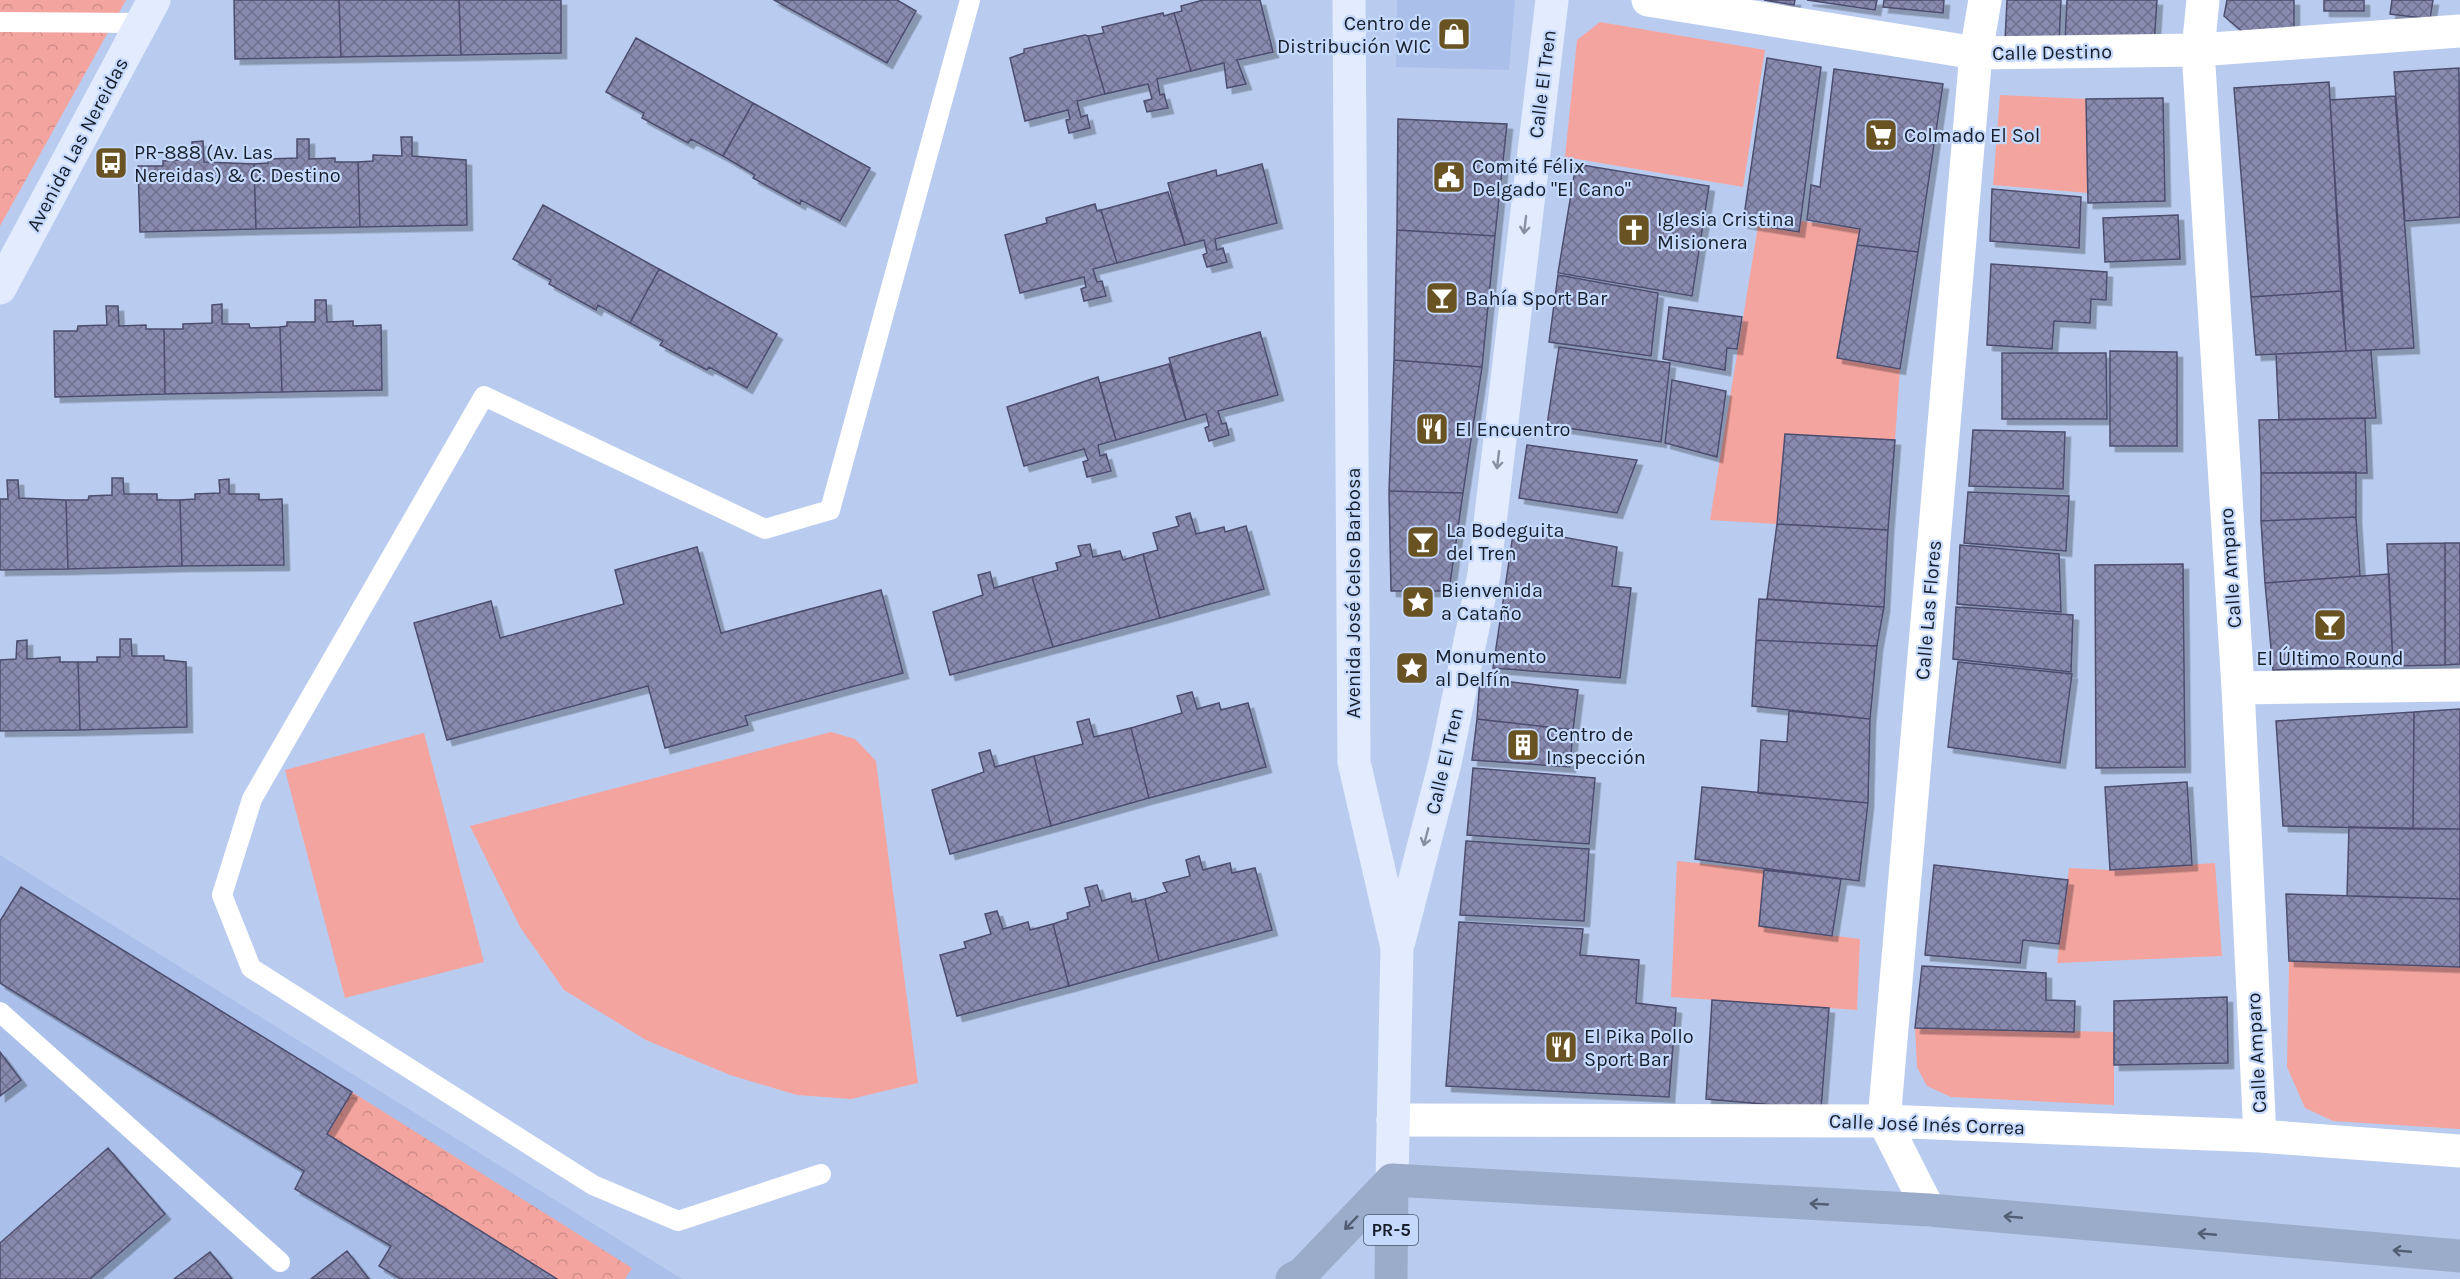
<svg xmlns="http://www.w3.org/2000/svg" width="2460" height="1279" font-family="Karla,sans-serif">
  <defs>
    <pattern id="park-crowns" width="20" height="18" patternUnits="userSpaceOnUse" patternTransform="scale(1.5)"><rect width="20" height="18" fill="#f4a49f"/><path d="M2 6a3 3 0 1 1 6 0M12 15a3 3 0 1 1 6 0" fill="none" stroke="#d08d89"/></pattern>
    <pattern id="building-cross-hatch" width="8" height="8" patternUnits="userSpaceOnUse" patternTransform="scale(1.5)"><rect width="8" height="8" fill="#898aaf"/><path d="M0 0l8 8M0 8l8-8" fill="none" stroke="#6f708f"/></pattern>
    <filter id="shadow"><feDropShadow dx="5.5" dy="5.5" stdDeviation="0" flood-color="#0004"/></filter>
  </defs>
  <rect width="100%" height="100%" fill="#b9ccf0"/>
  <path fill="#aac0ea" d="M1397 0H1515L1509 70 1396 67Z
    M0 855 682 1279H0Z"/>
  <path fill="#f4a49f" d="M1600 22 1765 50 1743 187 1565 157 1577 40Z
    M2000 95 2086 99 2088 193 1993 185Z
    M1801 221 1860 229 1837 357 1900 369 1895 440 1785 434 1777 524 1710 520 1758 226 1799 232Z
    M831 732 855 739 876 761 918 1083 851 1099 797 1095 730 1075 646 1040 564 990 520 927 470 826Z
    M424 733 484 962 345 998 285 770Z
    M1677 861 1764 870 1759 926 1860 939 1857 1010 1671 997Z
    M2215 863 2222 956 2057 963 2069 868 2110 870Z
    M2289 961 2460 967V1129L2333 1121 2305 1108 2287 1067Z
    M1915 1028 2114 1032V1105L1951 1097 1927 1086 1917 1067Z"/>
  <path fill="url(#park-crowns)" d="M0 0H126L0 226Z
    M352 1092 632 1268 625 1279H557L327 1134Z"/>
  <path fill="url(#building-cross-hatch)" stroke="#4d4d6f" stroke-width="1.5" filter="url(#shadow)" d="M234 0H339L341 57 235 59Z
    M339 0H459L461 55 341 57Z
    M459 0H561V53L461 55Z
    M774 0H897L916 11 887 63Z
    M1203 0H1260L1273 52 1237 60 1246 84 1227 88 1224 63 1191 71 1174 13 1182 11 1181 6Z
    M1764 0H1795L1794 5Z
    M1807 0H1877L1875 10Z
    M1884 0H1944L1943 13 1883 7Z
    M2007 0H2061L2059 43 2005 41Z
    M2067 0H2157L2154 46 2065 42Z
    M2227 0H2294V28L2244 33 2224 16Z
    M2324 0H2364V11H2324Z
    M2392 0H2433L2430 19 2390 14Z
    M1163 13 1164 16 1174 13 1191 71 1157 79 1160 95 1164 94 1168 108 1147 112 1144 101 1152 99 1148 84 1105 94 1088 36 1104 33 1102 27Z
    M1085 35 1088 36 1105 94 1077 101 1081 117 1087 115 1090 128 1069 133 1066 120 1070 119 1068 110 1025 121 1010 58 1024 53V49Z
    M636 38 753 103 723 156 691 139 688 143 642 118 644 113 606 92Z
    M1767 58 1821 67 1799 232 1743 223Z
    M2459 68 2460 217 2405 221 2394 72Z
    M1834 69 1943 84 1918 252 1857 245 1860 229 1807 220 1811 185 1820 187Z
    M2329 82 2341 291 2251 297 2234 88Z
    M2395 96 2414 348 2346 351 2330 100Z
    M2163 98 2165 201 2088 203 2086 99Z
    M753 103 870 168 840 221 801 200 800 204 753 178 755 175 723 156Z
    M1398 119 1507 124 1495 236 1397 230Z
    M401 137H412V156L466 160 467 225 360 227 358 162 373 161V155L402 156Z
    M297 139H309V159L335 158V162H358L360 227 256 229 254 164 268 163V159L297 158Z
    M203 141 204 162 254 164 256 229 140 232 138 166H163V161L192 159V142Z
    M1262 164 1277 223 1215 239 1217 250 1223 248 1227 262 1207 267 1203 255 1207 253 1204 240 1185 245 1168 183 1216 170 1217 176Z
    M1576 164 1709 186 1692 296 1558 273Z
    M1992 189 2081 197 2079 248 1990 241Z
    M1168 192 1185 245 1117 263 1101 210Z
    M1095 204 1097 211 1101 210 1117 263 1093 269 1097 282 1102 281 1106 296 1084 301 1081 289 1086 287 1084 277 1020 293 1005 235 1047 223 1046 218Z
    M543 205 659 269 630 323 598 305 596 310 549 284 551 280 513 259Z
    M2178 215 2180 259 2105 262 2103 218Z
    M1397 230 1495 236 1482 367 1394 360Z
    M1857 245 1918 252 1900 369 1837 358Z
    M1991 264 2107 272 2106 300 2091 299 2090 323 2054 321 2052 349 1987 345Z
    M659 269 777 334 747 388 709 367 707 370 660 345 663 341 630 323Z
    M1558 275 1658 293 1651 356 1549 342Z
    M2341 291 2346 351 2256 355 2251 297Z
    M315 300H326L327 322 353 321V326L381 325 382 390 282 392 280 327 287 326V322H315Z
    M222 304V324H249L250 328 280 327 282 392 165 394 164 329H183V324L212 323V305Z
    M106 306H118L119 326 146 325V329H164L165 394 55 397 54 331H77L78 326 107 325Z
    M1669 307 1742 317 1737 349 1727 348 1725 370 1663 359Z
    M1260 332 1278 395 1218 411 1222 424 1226 423 1229 435 1209 441 1205 428 1209 426 1206 414 1186 420 1169 358Z
    M1559 347 1670 363 1661 442 1547 425Z
    M2371 350 2376 418 2279 420 2276 354Z
    M2110 351 2177 352V446H2110Z
    M2002 353H2106L2107 419H2002Z
    M1394 360 1482 367 1463 493 1389 491Z
    M1169 364 1186 420 1116 440 1100 383Z
    M1098 377 1116 440 1098 445 1100 456 1106 454 1111 471 1087 477 1083 462 1088 460 1084 449 1024 466 1007 407Z
    M1672 380 1726 391 1717 457 1665 443Z
    M2365 418 2367 473H2261L2259 420Z
    M1973 430 2065 432 2063 489 1969 486Z
    M1785 434 1895 440 1888 530 1777 524Z
    M1527 445 1637 460 1617 513 1519 498Z
    M2356 472V517L2261 521V473Z
    M112 478H123L124 494H157V500H180L182 566 68 569 66 500H88L89 496 112 495Z
    M229 479V494H259V500L282 499 284 565 182 566 180 500 195 499V494L220 493 219 480Z
    M7 480H18L19 498 66 500 68 569 0 570V499H8Z
    M1389 491 1463 493 1449 591H1391Z
    M1968 492 2069 496 2066 551 1964 543Z
    M1190 513 1196 534 1224 527 1225 532 1246 526 1264 589 1160 618 1143 554 1158 550 1153 533 1179 526 1176 517Z
    M2356 517 2360 576 2265 583 2261 521Z
    M1777 524 1888 530 1884 607 1767 599Z
    M1514 528 1617 547 1612 586 1631 588 1620 678 1493 668Z
    M2445 543H2460V664L2445 665Z
    M2445 543V665L2393 666 2387 544Z
    M1090 544 1093 557 1120 551 1123 560 1143 554 1160 618 1053 647 1032 577 1058 570 1056 563 1081 556 1078 546Z
    M1960 545 2059 554 2061 612 1957 604Z
    M697 547 721 633 881 590 903 673 745 716 748 725 665 748 648 686 447 740 414 623 491 601 500 638 624 604 615 570Z
    M2183 564 2185 767 2096 768 2095 565Z
    M990 572 994 588 1032 577 1053 647 950 675 933 612 983 595 978 575Z
    M2389 574 2393 666 2273 670 2265 583Z
    M1759 599 1884 607 1877 646 1756 640Z
    M1956 607 2073 615 2071 672 1953 659Z
    M120 639H131L132 656H164V660L186 662 187 727 80 730 78 662H97V657H120Z
    M27 640V659L60 657V662H78L80 730 0 731V660L16 659 17 641Z
    M1756 640 1877 646 1870 719 1752 706Z
    M1958 662 2072 674 2060 763 1948 747Z
    M1480 678 1578 690 1573 730 1477 719Z
    M1192 692 1197 709 1219 703 1221 710 1248 703 1266 767 1149 798 1131 728 1182 713 1177 696Z
    M2460 709V829H2413L2414 712Z
    M1789 711 1870 719 1868 803 1758 793 1761 740 1787 742Z
    M2414 712 2413 829 2283 826 2276 721Z
    M1089 719 1094 737 1131 728 1149 798 1051 826 1034 756 1083 744 1077 722Z
    M1477 719 1573 730 1570 767 1472 760Z
    M990 750 995 767 1034 756 1051 826 950 854 932 790 984 772 979 753Z
    M1473 768 1595 778 1589 844 1467 835Z
    M2187 782 2192 865 2110 870 2105 787Z
    M1702 787 1868 803 1859 881 1695 859Z
    M2349 827 2460 829V899L2347 896Z
    M1466 841 1589 849 1584 921 1460 915Z
    M1199 856 1203 870 1230 863 1232 873 1255 868 1272 930 1159 961 1145 899 1167 892 1163 883 1190 876 1186 860Z
    M1934 865 2068 880 2059 944 2023 940 2020 963 1925 955Z
    M1764 870 1841 879 1832 936 1759 926Z
    M1097 885 1102 901 1130 893 1132 902 1145 899 1159 961 1069 986 1053 924 1068 919 1067 913 1090 906 1085 888Z
    M21 887 352 1092 327 1134 557 1279H401L379 1266 391 1246 295 1189 304 1171 0 983V921Z
    M2286 894 2460 899V967L2289 961Z
    M997 911 1003 929 1028 922 1030 930 1053 924 1069 986 957 1016 940 955 966 948 964 942 991 934 985 914Z
    M1459 922 1583 929 1580 955 1639 960 1636 1003 1676 1008 1669 1097 1446 1086Z
    M1922 966 2046 973V1000L2075 1001 2074 1032 1915 1028Z
    M2227 997 2228 1063 2114 1065V1001Z
    M1712 1000 1829 1008 1821 1109 1706 1099Z
    M0 1052 21 1080 0 1096Z
    M108 1148 165 1214 90 1279H0V1243Z
    M347 1251 369 1279H311Z
    M210 1252 232 1279H174Z"/>
  <g fill="none" stroke-linecap="round" stroke-linejoin="round">
    <path stroke="#fff" stroke-width="20" d="M0 22 142 23
      M0 1012 280 1262
      M821 1174 678 1221 593 1185 251 968 222 895 252 799 484 396 765 529 830 510 970 0"/>
    <path stroke="#fff" stroke-width="33" d="M1648 0 1976 53 2198 50 2460 31
      M2203 0 2198 50 2238 688 2260 1136
      M2238 688 2460 685
      M1393 1120 1884 1121 2260 1136 2460 1151
      M1929 1210 1884 1121 1976 53 1985 0"/>
    <path stroke="#e3ecff" stroke-width="33" d="M1349 0 1354 762 1397 948 1392 1180
      M0 288 154 0
      M1399 941 1445 763 1484 574 1552 0"/>
    <path stroke="#9bacca" stroke-width="33" d="M1292 1279 1302 1274 1392 1180 1929 1210 2460 1256
      M1391 1279 1392 1180"/>
  </g>
  <defs><path id="oneway-shaft" d="M-6 0H5M1.5-3L5.5 0L1.5 3" fill="none" stroke-width="1.6" stroke-linecap="round" stroke-linejoin="round" transform="scale(1.5)"/></defs>
  <g stroke="#878fa0">
    <use href="#oneway-shaft" transform="translate(1525 225) rotate(97)"/>
    <use href="#oneway-shaft" transform="translate(1498 460) rotate(97)"/>
    <use href="#oneway-shaft" transform="translate(1426 837) rotate(105)"/>
  </g>
  <g stroke="#525e73">
    <use href="#oneway-shaft" transform="translate(1819 1204) rotate(-177)"/>
    <use href="#oneway-shaft" transform="translate(2013 1217) rotate(-175)"/>
    <use href="#oneway-shaft" transform="translate(1351 1223) rotate(134)"/>
    <use href="#oneway-shaft" transform="translate(2207 1234) rotate(-175)"/>
    <use href="#oneway-shaft" transform="translate(2402 1251) rotate(-175)"/>
  </g>
  <defs>
    <g id="shop-square" transform="scale(1.725)"><rect x="-9" y="-9" width="18" height="18" rx="4" fill="#6a5323" stroke="#c5d9fd"/><path d="M-5-2.5h2.3a2.7 3.5 0 0 1 5.4 0H5L5.5 6h-11ZM-1.5-2.5h3a1.5 2.3 0 0 0-3 0Z" fill="#fff"/></g>
    <g id="supermarket-square" transform="scale(1.725)"><rect x="-9" y="-9" width="18" height="18" rx="4" fill="#6a5323" stroke="#c5d9fd"/><path d="M-6-5.5h2.5l.6 2H6L4.5 2H-2.5L-4.4-4H-6ZM-1.5 3.2a1.3 1.3 0 1 0 .1 0ZM3 3.2a1.3 1.3 0 1 0 .1 0Z" fill="#fff"/></g>
    <g id="bus-square" transform="scale(1.725)"><rect x="-9" y="-9" width="18" height="18" rx="4" fill="#6a5323" stroke="#c5d9fd"/><path d="M-5-6H5V4H4V6H2V4H-2V6H-4V4H-5ZM-3.5-4V0h7V-4ZM-3.5 1.2v1.5H-2V1.2ZM2 1.2v1.5H3.5V1.2Z" fill="#fff"/></g>
    <g id="civic-square" transform="scale(1.725)"><rect x="-9" y="-9" width="18" height="18" rx="4" fill="#6a5323" stroke="#c5d9fd"/><path d="M-.6-6.5H3V-4.5H.6V-3L4-1V1h2V6H-6V1h2V-1L-.6-3ZM-1.2 2.5V6h2.4V2.5Z" fill="#fff"/></g>
    <g id="church-square" transform="scale(1.725)"><rect x="-9" y="-9" width="18" height="18" rx="4" fill="#6a5323" stroke="#c5d9fd"/><path d="M-1.2-6h2.4v3.5h3.3v2.4h-3.3V6h-2.4V-.1h-3.3v-2.4h3.3Z" fill="#fff"/></g>
    <g id="bar-square" transform="scale(1.725)"><rect x="-9" y="-9" width="18" height="18" rx="4" fill="#6a5323" stroke="#c5d9fd"/><path d="M-6-5H6L.8 .8V4.5H3.5V6h-7V4.5H-.8V.8Z" fill="#fff"/></g>
    <g id="restaurant-square" transform="scale(1.725)"><rect x="-9" y="-9" width="18" height="18" rx="4" fill="#6a5323" stroke="#c5d9fd"/><path d="M-5-6h1v4h1v-4h1v4h1v-4h1v5L-1.5 .5V6h-2V.5L-5-1ZM5-6V6H3V1.5H1.5Q1.5-4 5-6Z" fill="#fff"/></g>
    <g id="sight-square" transform="scale(1.725)"><rect x="-9" y="-9" width="18" height="18" rx="4" fill="#6a5323" stroke="#c5d9fd"/><path d="M0-6L1.8-2.2L6-1.7L2.9 1.2L3.7 5.4L0 3.3L-3.7 5.4L-2.9 1.2L-6-1.7L-1.8-2.2Z" fill="#fff"/></g>
    <g id="building-square" transform="scale(1.725)"><rect x="-9" y="-9" width="18" height="18" rx="4" fill="#6a5323" stroke="#c5d9fd"/><path d="M-4-6H4V6H1V3H-1V6H-4ZM-2.5-4.3h1.7v1.8h-1.7ZM.8-4.3h1.7v1.8H.8ZM-2.5-1h1.7V.8h-1.7ZM.8-1h1.7V.8H.8Z" fill="#fff"/></g>
  </defs>
  <g fill-rule="evenodd">
    <use href="#shop-square" x="1454" y="34"/>
    <use href="#supermarket-square" x="1881" y="135"/>
    <use href="#bus-square" x="111" y="163"/>
    <use href="#civic-square" x="1449" y="177"/>
    <use href="#church-square" x="1634" y="230"/>
    <use href="#bar-square" x="1442" y="298"/>
    <use href="#restaurant-square" x="1432" y="429"/>
    <use href="#bar-square" x="1423" y="542"/>
    <use href="#sight-square" x="1418" y="602"/>
    <use href="#bar-square" x="2330" y="625"/>
    <use href="#sight-square" x="1412" y="668"/>
    <use href="#building-square" x="1523" y="745"/>
    <use href="#restaurant-square" x="1561" y="1047"/>
  </g>
  <g text-anchor="middle" stroke-width="4.5" stroke-linejoin="round" paint-order="stroke">
    <rect fill="#c5d9fd" stroke="#4b566a" stroke-width="1.5" x="1364" y="1215" width="54" height="30" rx="4.5"/>
    <g font-size="18" font-weight="bold" fill="#171e2b">
      <text x="1391" y="1236">PR-5</text>
    </g>
    <g font-size="20" fill="#171e2b" stroke="#c5d9fd" text-anchor="start">
      <text x="1431" y="30" text-anchor="end">Centro de<tspan x="1431" dy="23">Distribución WIC</tspan></text>
      <text x="1904" y="142">Colmado El Sol</text>
      <text x="134" y="159">PR-888 (Av. Las<tspan x="134" dy="23">Nereidas) &amp; C. Destino</tspan></text>
      <text x="1472" y="173">Comité Félix<tspan x="1472" dy="23">Delgado "El Cano"</tspan></text>
      <text x="1657" y="226">Iglesia Cristina<tspan x="1657" dy="23">Misionera</tspan></text>
      <text x="1465" y="305">Bahía Sport Bar</text>
      <text x="1455" y="436">El Encuentro</text>
      <text x="1446" y="537">La Bodeguita<tspan x="1446" dy="23">del Tren</tspan></text>
      <text x="1441" y="597">Bienvenida<tspan x="1441" dy="23">a Cataño</tspan></text>
      <text x="1435" y="663">Monumento<tspan x="1435" dy="23">al Delfín</tspan></text>
      <text x="2330" y="665" text-anchor="middle">El Último Round</text>
      <text x="1546" y="741">Centro de<tspan x="1546" dy="23">Inspección</tspan></text>
      <text x="1584" y="1043">El Pika Pollo<tspan x="1584" dy="23">Sport Bar</tspan></text>
    </g>
    <g font-size="20" fill="#171e2b" stroke="#c5d9fd">
      <text transform="translate(2052 52) rotate(-1)" y="7">Calle Destino</text>
      <text transform="translate(1542 84) rotate(-83)" y="7">Calle El Tren</text>
      <text transform="translate(77 144) rotate(-62)" y="7">Avenida Las Nereidas</text>
      <text transform="translate(2230 568) rotate(-94)" y="7">Calle Amparo</text>
      <text transform="translate(1353 593) rotate(-90)" y="7">Avenida José Celso Barbosa</text>
      <text transform="translate(1928 610) rotate(-85)" y="7">Calle Las Flores</text>
      <text transform="translate(1444 761) rotate(-77)" y="7">Calle El Tren</text>
      <text transform="translate(2256 1053) rotate(-93)" y="7">Calle Amparo</text>
      <text transform="translate(1927 1124) rotate(2)" y="7">Calle José Inés Correa</text>
    </g>
  </g>
</svg>
